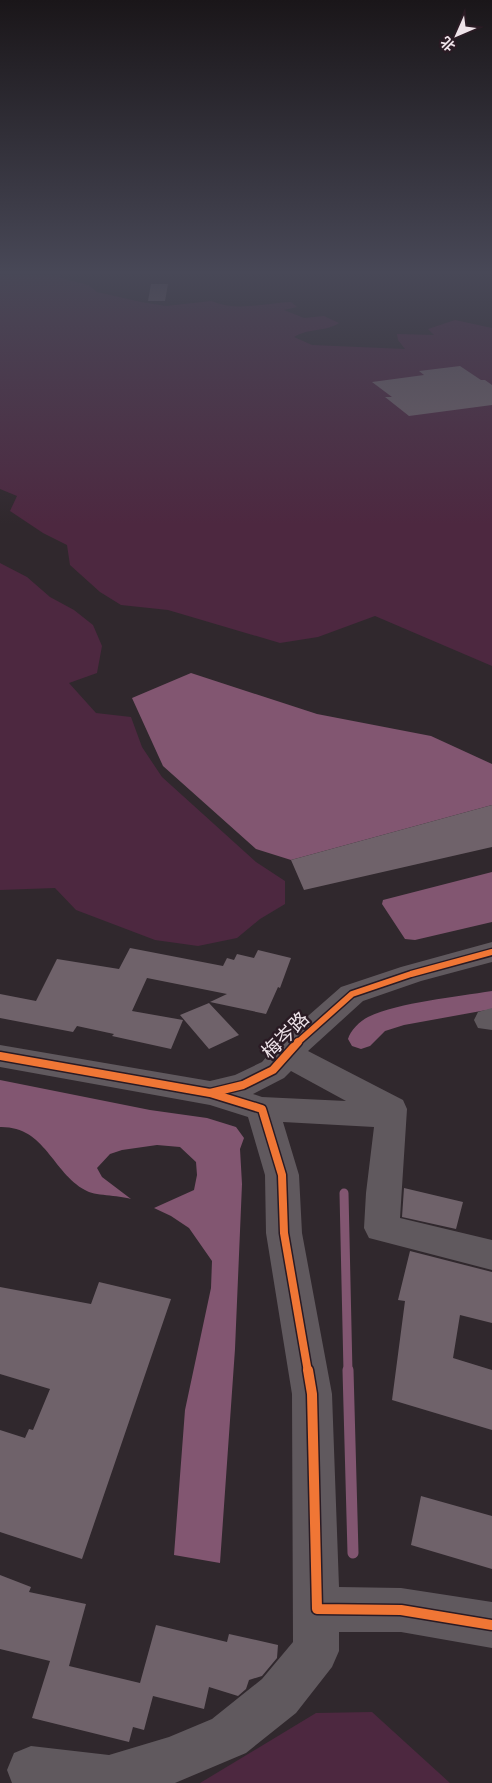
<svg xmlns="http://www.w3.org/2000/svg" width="492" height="1783" font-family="Mulish,'Noto Sans SC',sans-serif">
  <rect width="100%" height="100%" fill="#30282d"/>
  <path fill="#4d2840" d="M0 275H60L61 278 88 285 97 292 141 302 166 306 211 301C237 312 265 303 291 302L297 307 284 310 304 318 324 316 339 323C326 332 308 328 294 337L312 345 405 349 398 340 397 334 434 335 428 329 455 320 492 328V666L375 616 318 637 280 643 168 610 121 605 100 592 70 565 67 545 43 533 10 511 17 496 0 489Z
    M0 563 27 577 50 597 74 610 93 625 102 646 97 673 69 683 96 713 131 717 142 747 162 777 256 862 285 881V904L260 919 237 938 198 946 155 940 76 910 55 888 0 890Z
    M372 1712 450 1783H200L316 1713Z"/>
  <path fill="#825671" d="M191 673 317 714 431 736 492 764V805L291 860 256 849 163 766 132 698Z
    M492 872V922L415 940 405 939 382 904 383 900Z
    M0 1080 150 1110 207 1118 236 1127 244 1138 240 1149 242 1184 235 1349 220 1563 174 1555 185 1410 211 1288 212 1261 189 1228 171 1216 154 1208 194 1190 197 1175 196 1162 180 1147 157 1145 122 1150 110 1154 97 1168 102 1177 131 1199C118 1195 94 1196 85 1190 52 1172 45 1126 0 1127Z"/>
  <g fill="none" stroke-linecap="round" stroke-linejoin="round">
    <path stroke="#825671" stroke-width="9" d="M344 1193 348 1372"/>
    <path stroke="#825671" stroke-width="11" d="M348 1370 353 1553"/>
    <path fill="#825671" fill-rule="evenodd" d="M492 991V1009L404 1025 385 1031 370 1046 361 1049 352 1046 348 1039C350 1031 360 1021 368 1017 400 1002 456 997 492 991Z"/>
  </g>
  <path fill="#6f626a" d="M151 284H168L165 301H148Z
    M460 366 481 380H485L492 385V405L409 416 385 397H392L372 382 424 375 419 371Z
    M492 805V847L304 890 291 860Z
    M130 948 223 966 227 958 234 960 237 954 254 958 258 950 291 958 280 988 278 987 266 1014 210 1002 227 994 147 978 132 1011 183 1020 171 1049 112 1036 114 1034 77 1026 73 1032 0 1018V994L36 1001 57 959 119 969Z
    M209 1003 239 1035 209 1049 180 1015Z
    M404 1188 463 1202 456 1229 402 1217Z
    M410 1251 492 1272V1323L460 1315 453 1358 492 1370V1430L392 1400 405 1301 398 1300Z
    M99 1282 171 1299 82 1559 0 1532V1430L25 1438 29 1429 33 1430 50 1389 0 1374V1287L91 1304Z
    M421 1496 492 1516V1569L411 1545Z
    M0 1575 31 1587 29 1592 86 1604 69 1666 140 1683 156 1625 227 1642 229 1634 278 1645 277 1658 262 1676 249 1680 246 1689 238 1696 209 1687 204 1709 153 1696 144 1730 133 1727 129 1742 32 1718 50 1661 0 1649Z"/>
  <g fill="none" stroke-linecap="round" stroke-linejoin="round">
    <path fill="#60595e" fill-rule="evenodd" d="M492 942V962L421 981 363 1001 308 1051 403 1100 407 1109 400 1218 492 1240V1270L369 1238 364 1228 366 1193 374 1127 283 1122 299 1175 302 1233 332 1394 339 1587 401 1588 492 1602V1648L401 1632H339V1651L332 1667 296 1713 246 1753 175 1783H12L7 1770 14 1753 31 1746 109 1755 169 1737 212 1719 262 1679 293 1642 292 1394 266 1233 265 1175 248 1117 210 1105 0 1067V1045L210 1081 235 1075 262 1062 284 1037 341 987 401 967ZM291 1071 346 1101 262 1097 253 1094 284 1078Z
      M492 1008V1030L478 1028 474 1020 478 1012Z"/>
    <g stroke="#2a1b24" stroke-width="9">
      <path id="cycleway-far2" d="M297 1043 352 994 411 974 492 952"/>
    </g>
    <g stroke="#2a1b24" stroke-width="11">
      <path id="cycleway-far1" d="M0 1056 210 1093 243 1085 273 1070 298 1042
        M210 1093 262 1109 282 1175 284 1233 308 1372"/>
    </g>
    <g stroke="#2a1b24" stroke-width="13">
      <path id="cycleway" d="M308 1370 312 1394 317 1609 401 1610 492 1625"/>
    </g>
    <use href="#cycleway-far2" stroke="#f07635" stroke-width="6"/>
    <use href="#cycleway-far1" stroke="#f07635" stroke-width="8"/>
    <use href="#cycleway" stroke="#f07635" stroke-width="10"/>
  </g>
  <linearGradient id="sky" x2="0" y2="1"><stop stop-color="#1a1619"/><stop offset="0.52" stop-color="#484857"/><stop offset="1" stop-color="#484857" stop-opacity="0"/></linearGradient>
  <rect width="492" height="524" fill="url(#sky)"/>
  <g text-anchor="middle" stroke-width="5" stroke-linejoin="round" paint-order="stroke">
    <g font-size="19" fill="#eee3e9" stroke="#2a1b24">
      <text transform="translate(285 1035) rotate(-45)" y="7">梅岑路</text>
    </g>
  </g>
  <g transform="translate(457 35) rotate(225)" stroke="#2a1b24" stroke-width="4" paint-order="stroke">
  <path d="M0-4L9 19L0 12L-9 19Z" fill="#eee3e9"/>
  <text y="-8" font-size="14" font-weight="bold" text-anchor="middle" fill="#eee3e9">北</text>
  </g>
</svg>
